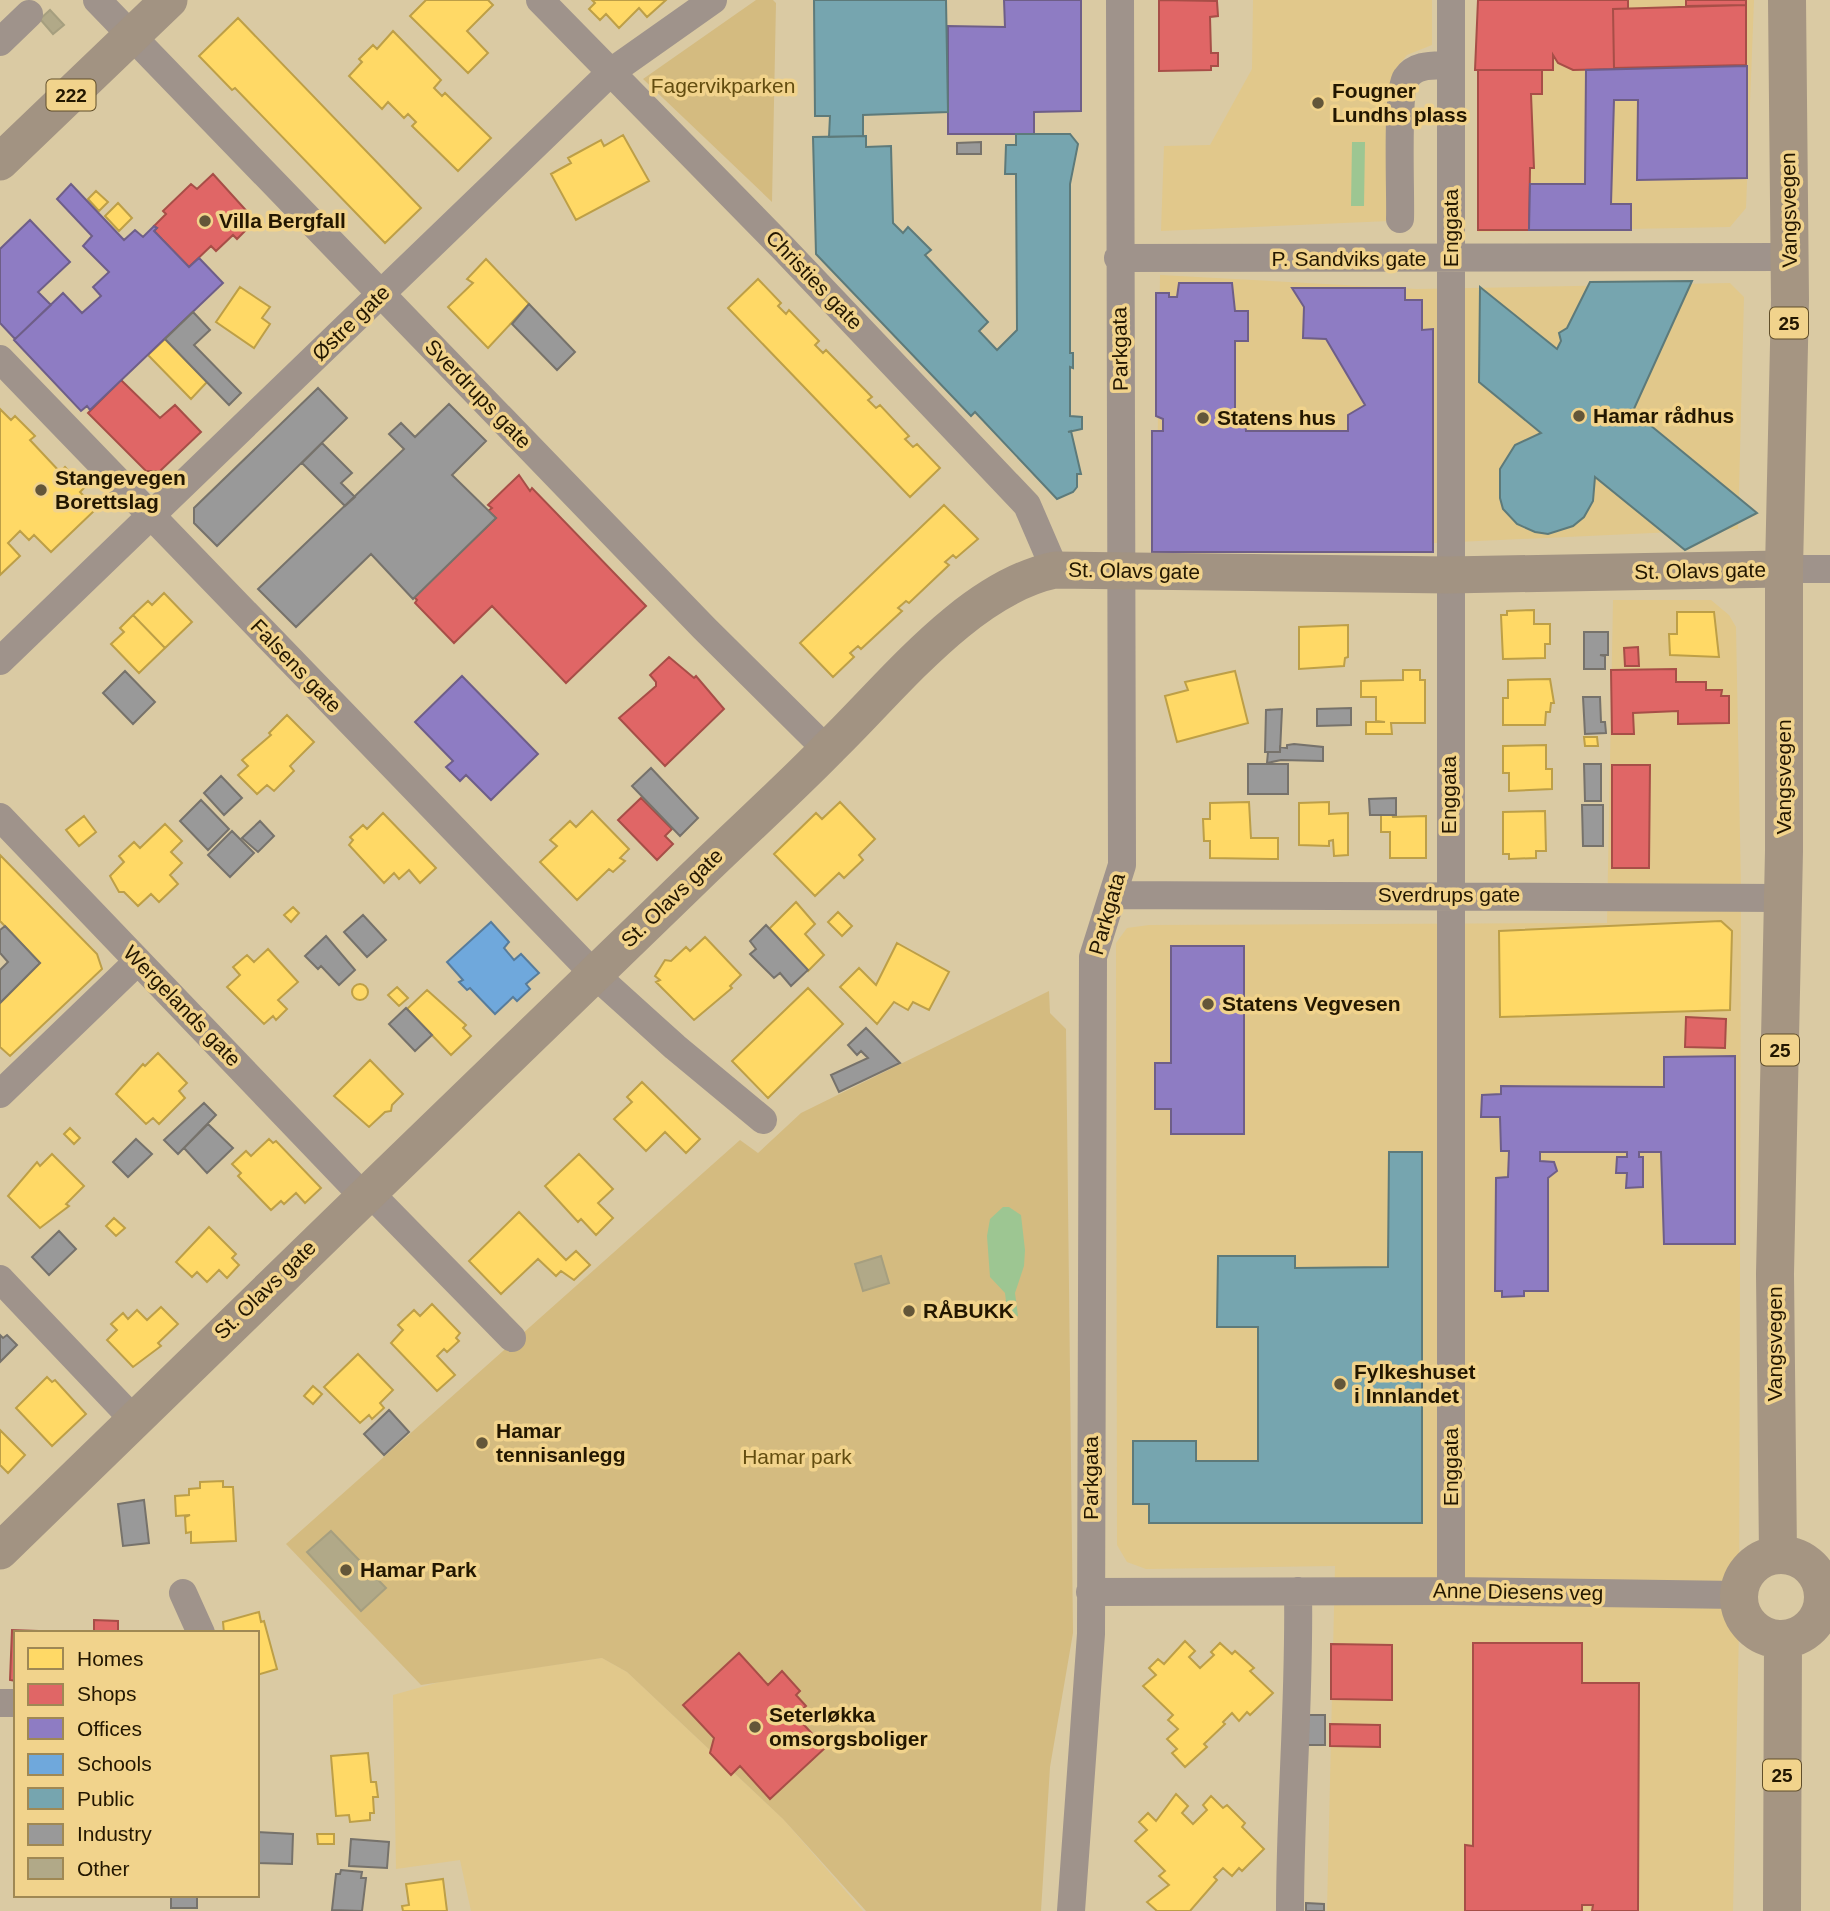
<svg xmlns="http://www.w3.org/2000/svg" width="1830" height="1911" font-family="Helvetica,sans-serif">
  <rect width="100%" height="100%" fill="#dacaa3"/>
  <path fill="#e1c88b" d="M1253 0H1432V45L1407 55 1398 66 1389 221 1161 231 1164 146 1210 145 1252 69Z
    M1482 0H1754L1746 208 1730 227 1478 232Z
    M1160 275 1417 289 1730 283 1744 297 1738 529 1156 556Z
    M1613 600H1711L1729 615 1736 627 1741 889 1739 1629 1733 1911H1327L1335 1566 1146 1569 1127 1562 1117 1545 1116 943 1127 928 1149 925 1607 923Z
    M602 1658 627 1672 783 1819 863 1911H471L460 1860 396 1869 393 1695 443 1681Z"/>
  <path fill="#d4bb80" d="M756 0H773L776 3 772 202 643 79Z
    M1049 991 1050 1013 1066 1029 1073 1633 1050 1767 1041 1911H866L783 1819 627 1672 602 1658 421 1685 286 1544 740 1140 758 1153 801 1113Z"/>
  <path fill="#9dc692" d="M1352 142H1365L1364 206H1351Z
    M1003 1207H1009L1021 1215 1025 1250 1024 1266 1015 1293 1018 1316 1008 1318 1005 1293 990 1277 987 1236 990 1219Z"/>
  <path fill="#ffd966" stroke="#bd9f47" stroke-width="2" d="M426 0H488L493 5 467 31 488 53 468 73 410 16Z
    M592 0H666L647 17 639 8 619 28 606 14 600 20 589 9 595 3Z
    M238 18 421 208 385 243 235 88 232 90 199 56Z
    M393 31 441 80 434 88 442 96 445 93 491 138 458 171 412 126 416 122 408 114 404 118 388 102 382 109 349 76 362 62 359 59 373 45 377 49Z
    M623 135 649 181 576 220 551 174 571 163 568 158 601 140 604 146Z
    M96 191 108 202 99 211 88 199Z
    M118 203 132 218 119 231 105 216Z
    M486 259 529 304 488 348 448 307 473 283 467 279Z
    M758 279 781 303 778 306 786 314 789 310 819 341 815 345 823 353 826 350 872 397 868 400 876 408 880 405 909 436 905 439 913 447 917 444 940 468 910 497 728 308Z
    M240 287 270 307 262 318 270 324 254 348 216 322Z
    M165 339 207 382 191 399 148 355Z
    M0 409 11 420 15 416 35 436 30 440 60 472 65 467 84 488 80 492 96 509 51 552 34 535 29 540 20 531 8 543 20 556 0 575Z
    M944 505 978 539 956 558 953 555 945 562 949 565 909 603 906 601 898 608 902 611 861 649 858 646 850 653 854 657 833 677 800 643Z
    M164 593 192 622 165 648 133 615 148 601 152 605Z
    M1534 610V624H1550V644H1545V658L1503 659 1501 615H1507V611Z
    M1677 612H1714L1719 657 1670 655 1669 634H1677Z
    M133 615 165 648 139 673 111 644 124 632 120 628Z
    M1348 625V657L1345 658 1344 666 1299 669V627Z
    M1403 670H1420V680H1425V723H1391L1392 734H1366V722H1385L1376 721V697H1361V681L1403 680Z
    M1235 671 1248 723 1177 742 1165 696 1188 690 1185 682Z
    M1550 679 1554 703H1551L1550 712H1546L1545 725H1503V698H1508V680Z
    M287 715 314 742 290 766 294 771 274 791 267 785 257 794 238 775 248 766 242 760 271 735 269 733Z
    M1584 737H1597L1598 746H1585Z
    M1546 745V769H1552V789L1509 791V773H1503V746Z
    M840 802 875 839 859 855 863 860 844 878 839 873 815 896 774 854 816 813 822 819Z
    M1249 802 1251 838H1278V859L1210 858V841H1204L1203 819H1210V803Z
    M1329 802V814L1348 813V855L1334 856 1333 840 1329 841V846L1299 845V803Z
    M592 811 629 849 620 858 625 861 613 872 609 869 577 900 540 862 557 846 550 840 570 821 576 827Z
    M1545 811 1546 851H1536V858L1509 859V854H1503V812Z
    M383 813 436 868 420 883 409 870 399 879 394 873 384 883 349 845 353 840 350 837 363 825 367 829Z
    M1392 814 1393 817 1426 816V858H1390V832H1381V815Z
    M84 816 96 832 79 846 66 830Z
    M165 824 182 841 171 852 182 863 170 875 178 884 159 902 151 894 138 906 124 892H119L110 876 124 862 119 856 134 842 140 848Z
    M0 855 97 954 102 969 10 1056 0 1047V1003L40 963 0 921Z
    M796 902 815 924 805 934 824 955 808 971 769 929Z
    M293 907 299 913 291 922 284 915Z
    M838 912 852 926 842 936 828 922Z
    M1721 921 1732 931 1730 1010 1500 1017 1499 931Z
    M705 937 741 975 730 986 732 988 694 1020 656 982 660 980 655 976 665 960 671 961 686 947 690 951Z
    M897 943 949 972 929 1010 913 1002 908 1010 894 1002 877 1024 840 987 859 968 876 985Z
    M268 949 298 982 278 1000 287 1009 276 1020 273 1016 264 1024 227 987 240 975 233 967 247 955 254 962Z
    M352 992a8 8 0 1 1 16 0a8 8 0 1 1-16 0Z
    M397 987 408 998 399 1006 388 995Z
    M808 988 843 1024 768 1098 732 1061Z
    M427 990 466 1025 463 1028 471 1036 451 1055 407 1009Z
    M158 1053 187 1083 179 1091 185 1098 159 1124 153 1118 146 1124 116 1094 143 1064 145 1066Z
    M370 1060 403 1094 392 1105 391 1111 385 1112 369 1127 334 1096Z
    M642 1082 700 1139 686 1153 665 1132 646 1151 614 1119 632 1102 627 1097Z
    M70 1128 80 1138 74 1144 64 1134Z
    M269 1139 273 1143 276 1141 321 1188 305 1203 296 1193 284 1204 281 1201 271 1210 238 1176 241 1173 232 1164 246 1151 251 1156Z
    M52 1154 84 1186 66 1204 69 1206 40 1228 8 1196 37 1162 40 1166Z
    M579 1154 613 1189 598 1203 613 1218 596 1235 581 1219 578 1222 545 1186Z
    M519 1212 566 1260 576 1251 590 1265 574 1280 561 1271 556 1276 538 1259 501 1294 469 1261Z
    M114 1218 125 1228 116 1236 106 1226Z
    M209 1227 236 1254 232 1258 239 1265 227 1278 219 1270 207 1282 197 1272 192 1277 176 1262Z
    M432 1304 460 1333 456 1338 459 1341 447 1352 444 1349 437 1356 455 1375 437 1391 391 1343 403 1330 398 1325 414 1310 420 1316Z
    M161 1307 178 1324 158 1343 161 1346 133 1367 107 1340 117 1330 111 1324 123 1313 128 1319 137 1310 147 1320Z
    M358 1354 393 1390 380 1403 384 1408 372 1419 369 1415 360 1423 324 1387Z
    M47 1377 52 1382 55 1380 86 1414 52 1446 16 1408Z
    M313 1386 322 1394 313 1404 304 1396Z
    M0 1430 25 1455 8 1473 0 1465Z
    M223 1481V1487H233L236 1541 191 1543V1532L186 1533 185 1517 190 1515 176 1516 175 1496 189 1495V1489L200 1488V1482Z
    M259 1612 261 1622 264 1621 277 1669 257 1675V1633H224L223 1622Z
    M1185 1641 1195 1651 1189 1657 1200 1668 1214 1655 1211 1652 1220 1643 1232 1654 1235 1651 1254 1668 1250 1671 1273 1693 1250 1715 1247 1712 1239 1721 1232 1713 1223 1722 1225 1724 1204 1744 1207 1747 1185 1767 1172 1753 1177 1749 1167 1739 1178 1729 1168 1720 1173 1715 1143 1686 1156 1675 1149 1668 1158 1659 1164 1664Z
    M368 1753 371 1782H376L378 1797H373L374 1813H370V1820L350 1822 349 1815 336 1816 331 1756Z
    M1176 1794 1188 1806 1182 1813 1193 1824 1207 1810 1203 1805 1211 1796 1223 1808 1227 1805 1245 1823 1242 1827 1264 1849 1242 1871 1239 1868 1232 1876 1223 1868 1214 1877 1217 1880 1190 1911H1157L1147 1902 1169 1885 1159 1876 1165 1871 1135 1841 1147 1830 1139 1822 1148 1813 1156 1821Z
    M317 1834H334V1844H318Z
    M443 1879 447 1911H403L402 1906 409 1905 406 1884Z"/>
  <path fill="#e06666" stroke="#a74e47" stroke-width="2" d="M1159 0 1217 1 1218 16 1210 17 1211 53H1218V66H1211V70L1159 71Z
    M1478 0H1628V9H1613L1614 69 1573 70 1558 63 1553 55V70H1475Z
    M1686 0H1746V5L1686 6Z
    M1746 5V65L1614 68 1613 9Z
    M1478 70H1542V94H1531L1534 168H1530L1529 230H1478Z
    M213 174 252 217 250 219 253 223 237 239 233 235 216 251 211 246 189 267 154 231 157 228 154 226 166 214 163 211 191 184 197 189Z
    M121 380 160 418 175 405 201 432 160 471H146L88 413Z
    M519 475 530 491 532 488 646 606 566 683 492 606 454 643 415 603 417 600 414 597 496 518 488 511 492 508 488 505Z
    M1638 647 1639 666H1625L1624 648Z
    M669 657 694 678 696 676 724 709 665 766 619 718 656 686V682L650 675Z
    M1676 669V682H1706V690H1722L1721 696H1729V723L1678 724V711L1633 713 1634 734H1612L1611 670Z
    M1612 765H1650L1649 868H1612Z
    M641 798 672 829 665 836 673 844 657 860 618 820Z
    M1686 1017 1726 1019 1725 1048 1685 1047Z
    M94 1620 118 1621V1633H16V1681L10 1680 12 1630 94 1633Z
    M1473 1643H1582V1683H1639L1638 1911H1592L1593 1905H1582V1911H1465V1845L1473 1846Z
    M1331 1644 1392 1645V1700L1331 1699Z
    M739 1653 768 1685 782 1671 800 1691 796 1695 806 1706 796 1716 825 1748 770 1799 740 1766 731 1775 710 1753 714 1738 683 1705Z
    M1330 1724 1380 1725V1747L1330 1746Z"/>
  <path fill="#8e7cc3" stroke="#6e5e88" stroke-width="2" d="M1004 0H1081V111L1034 112V134H948V26L1005 27Z
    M1747 66V178L1637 180 1638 100H1614L1611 204H1631V230H1529L1530 184H1585L1586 70Z
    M71 184 124 240 135 230 143 237 154 226 157 228 154 231 189 267 199 258 223 283 90 410 87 406 81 411 14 340 63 293 82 313 101 296 93 287 109 272 83 246 92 236 57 199Z
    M30 220 70 262 38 292 51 305 15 339 0 323V249Z
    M1179 283H1232L1235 311H1248V341H1235V417H1245L1246 431H1348V415L1365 405 1326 339 1303 338 1304 307 1292 288H1405V300H1422V330L1433 329V552H1152V431H1163V419L1156 416V293H1169V297H1177Z
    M462 676 538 754 491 800 466 775 460 781 446 767 453 761 415 722Z
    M1171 946H1244V1134H1171V1109H1155V1063H1171Z
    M1735 1056V1244H1664L1661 1152H1639V1157H1643V1187L1626 1188 1627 1173H1616L1617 1157H1627V1152H1540V1161L1554 1162 1557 1171 1548 1178V1291H1524V1296L1502 1297V1291H1495L1496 1178 1508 1177 1509 1151H1501L1500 1117H1481L1482 1095 1501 1094V1086L1664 1087V1057Z"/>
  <path fill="#6fa8dc" stroke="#587c9a" stroke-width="2" d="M491 922 509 942 504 948 514 960 521 954 539 973 526 984 530 989 517 1001 513 997 495 1014 470 988 467 990 459 982 463 980 447 962Z"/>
  <path fill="#76a5af" stroke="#5d7a7a" stroke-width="2" d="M814 0H946L948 112 863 115V136L829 137 830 116H815Z
    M1016 134H1070L1078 144 1070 184V353H1073V368L1070 367V416L1082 417V429L1068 432 1071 431 1081 474H1077V487L1073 492 1057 499 975 412 971 416 816 254 813 137 866 136V147L891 146 893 223 903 233 908 227 931 250 925 255 988 322 979 331 997 350 1017 330 1016 174H1005L1006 145H1016Z
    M1692 281 1633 411 1757 513 1685 550 1595 477 1593 501 1584 517 1573 526 1548 534 1535 532 1517 524 1503 509 1500 498V469L1515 445 1541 433 1479 382 1480 287 1557 349 1561 341 1559 333 1567 328 1590 282Z
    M1389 1152H1422V1523H1149V1504H1133V1441H1196V1461H1258V1327H1217L1218 1256H1295V1268L1388 1267Z"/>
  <path fill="#999" stroke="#76726b" stroke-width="2" d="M981 142V154H957V143Z
    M529 304 575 352 557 370 512 324Z
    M193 312 210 330 194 345 241 393 229 405 165 339Z
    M318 388 347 418 217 546 194 523V508Z
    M449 404 486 441 452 475 496 518 413 599 371 554 296 627 258 589 404 449 389 434 401 423 415 437Z
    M322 443 352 473 341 483 355 497 345 506 302 463Z
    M1584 632H1608V655H1600L1605 656V669H1584Z
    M125 671 155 702 133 724 103 693Z
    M1583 697H1600L1601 722H1605L1606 733 1585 734Z
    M1351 708V725L1317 726V709Z
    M1282 709 1280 752H1265L1266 710Z
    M1294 744 1323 747V761L1281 760 1267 763 1268 752H1280V747L1287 748V745Z
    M1248 764H1288V794H1248Z
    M1584 764H1601V801H1585Z
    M651 768 698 818 680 836 632 786Z
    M221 776 242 798 224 815 204 793Z
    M1396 798V815H1370L1369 799Z
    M201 800 229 829 208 850 180 821Z
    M1582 805H1603V846H1583Z
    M260 821 274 836 258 852 242 838Z
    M232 831 254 853 230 877 208 855Z
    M363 915 386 940 367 957 344 932Z
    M766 925 808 970 791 986 780 973 774 978 750 954 756 949 750 941Z
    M5 926 40 963 0 1003V970L8 962 0 953V930Z
    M326 936 355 970 339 985 321 966 318 969 305 956Z
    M406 1008 432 1035 415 1051 389 1024Z
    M866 1028 900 1063 839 1092 831 1075 868 1058 861 1051 857 1055 848 1045Z
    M204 1103 216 1115 178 1154 164 1140Z
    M208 1124 233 1148 207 1173 184 1148Z
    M136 1139 152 1154 128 1177 113 1162Z
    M59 1231 76 1249 49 1275 32 1257Z
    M0 1335 3 1338 7 1335 17 1345 0 1362Z
    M389 1410 409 1432 384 1455 364 1434Z
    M144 1500 149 1543 123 1546 118 1504Z
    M1306 1715H1325V1745H1306Z
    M257 1832 293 1834 292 1864 257 1863Z
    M351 1839 389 1842 387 1868 349 1866Z
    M341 1870 362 1872 361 1878H366L362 1911 332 1910 336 1874H340Z
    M171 1895H197V1908H171Z
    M1306 1903 1324 1904V1911H1306Z"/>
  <path fill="#b1a988" stroke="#a69f7f" stroke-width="2" d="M50 10 64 25 53 34 40 19Z
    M881 1256 889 1283 863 1291 855 1264Z
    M331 1531 386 1588 361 1611 307 1552Z"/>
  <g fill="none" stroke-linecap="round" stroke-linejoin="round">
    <path stroke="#9f938b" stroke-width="28" d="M97 0 704 628 827 750
      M540 0 783 248 1027 505 1055 570
      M1451 0V1591
      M0 42 29 14
      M1400 219C1401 195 1396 92 1406 78 1416 63 1435 66 1451 65
      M1118 258 1789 257
      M0 359 593 973 675 1047 763 1120
      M1784 569H1830
      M0 661 611 72 713 0
      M0 817 363 1196
      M1113 895 1784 898
      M0 1094 138 961
      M368 1191 512 1338
      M0 1279 134 1420
      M1090 1592 1451 1591 1738 1595
      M183 1593 201 1633
      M1823 1597H1830
      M0 1703H16
      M1071 1911 1091 1634 1093 957 1122 865 1120 0
      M1290 1911C1290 1804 1300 1698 1298 1591"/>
    <path stroke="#a29382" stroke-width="37" d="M0 162 169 0
      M0 1551C231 1326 462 1102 694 878 739 834 786 792 830 747 892 687 968 588 1055 570L1449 575 1784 569"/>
    <path stroke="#a59582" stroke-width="38" d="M1739 1597a42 42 0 1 1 84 0a42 42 0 1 1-84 0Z
      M1778 1555 1775 1274 1784 851V569L1790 300 1787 0
      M1782 1911 1783 1640"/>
  </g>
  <g fill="#635639" stroke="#f1d38c" stroke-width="2.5">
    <circle cx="1318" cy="103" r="7"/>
    <circle cx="205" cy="221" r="7"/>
    <circle cx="1579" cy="416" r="7"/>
    <circle cx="1203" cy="418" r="7"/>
    <circle cx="41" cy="490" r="7"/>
    <circle cx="1208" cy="1004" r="7"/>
    <circle cx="909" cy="1311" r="7"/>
    <circle cx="1340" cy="1384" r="7"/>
    <circle cx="482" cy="1443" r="7"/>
    <circle cx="346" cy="1570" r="7"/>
    <circle cx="755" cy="1727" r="7"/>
  </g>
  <g text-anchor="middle" stroke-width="7" stroke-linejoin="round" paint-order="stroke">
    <g fill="#f1d38c" stroke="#614f2a" stroke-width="2">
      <rect x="46.5" y="79.5" width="49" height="31" rx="5"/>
      <rect x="1770" y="307.5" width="38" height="31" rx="5"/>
      <rect x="1761" y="1034.5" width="38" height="31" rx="5"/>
      <rect x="1763" y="1759.5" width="38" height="31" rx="5"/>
    </g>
    <g font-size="19" font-weight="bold" fill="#231700">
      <text x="71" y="102">222</text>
      <text x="1789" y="330">25</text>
      <text x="1780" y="1057">25</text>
      <text x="1782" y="1782">25</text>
    </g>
    <g font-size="21" fill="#634d10" stroke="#f1d38c">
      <text x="723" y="93">Fagervikparken</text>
      <text x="797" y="1464">Hamar park</text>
    </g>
    <g font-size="21" font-weight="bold" fill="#231700" stroke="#f1d38c" text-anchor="start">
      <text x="1332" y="98">Fougner<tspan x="1332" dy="24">Lundhs plass</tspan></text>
      <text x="219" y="228">Villa Bergfall</text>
      <text x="1593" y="423">Hamar rådhus</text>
      <text x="1217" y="425">Statens hus</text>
      <text x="55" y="485">Stangevegen<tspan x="55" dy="24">Borettslag</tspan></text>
      <text x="1222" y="1011">Statens Vegvesen</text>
      <text x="923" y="1318">RÅBUKK</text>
      <text x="1354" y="1379">Fylkeshuset<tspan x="1354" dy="24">i Innlandet</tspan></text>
      <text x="496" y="1438">Hamar<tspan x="496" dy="24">tennisanlegg</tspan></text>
      <text x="360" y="1577">Hamar Park</text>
      <text x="769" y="1722">Seterløkka<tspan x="769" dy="24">omsorgsboliger</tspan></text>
    </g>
    <g font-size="21" fill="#231700" stroke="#f1d38c">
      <text transform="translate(1789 210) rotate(-91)" y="7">Vangsvegen</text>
      <text transform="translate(1451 228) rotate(-90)" y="7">Enggata</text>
      <text x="1349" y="266">P. Sandviks gate</text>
      <text transform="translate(814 280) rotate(46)" y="7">Christies gate</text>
      <text transform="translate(351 323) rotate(-44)" y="7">Østre gate</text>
      <text transform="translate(1120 349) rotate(-91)" y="7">Parkgata</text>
      <text transform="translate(478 394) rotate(46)" y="7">Sverdrups gate</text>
      <text transform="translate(1134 571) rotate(1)" y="7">St. Olavs gate</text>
      <text transform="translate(1700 571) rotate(-1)" y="7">St. Olavs gate</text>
      <text transform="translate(296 666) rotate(46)" y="7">Falsens gate</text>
      <text transform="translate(1784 777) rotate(-90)" y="7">Vangsvegen</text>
      <text transform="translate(1449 795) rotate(-90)" y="7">Enggata</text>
      <text x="1449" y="902">Sverdrups gate</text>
      <text transform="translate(672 898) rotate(-44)" y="7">St. Olavs gate</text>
      <text transform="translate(1107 914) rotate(-74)" y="7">Parkgata</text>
      <text transform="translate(182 1006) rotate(46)" y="7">Wergelands gate</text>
      <text transform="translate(265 1290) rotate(-44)" y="7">St. Olavs gate</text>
      <text transform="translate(1775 1344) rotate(-90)" y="7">Vangsvegen</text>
      <text transform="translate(1451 1467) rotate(-90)" y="7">Enggata</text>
      <text transform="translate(1091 1478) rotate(-90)" y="7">Parkgata</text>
      <text transform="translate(1518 1592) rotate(1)" y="7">Anne Diesens veg</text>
    </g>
  </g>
  <rect x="14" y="1631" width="245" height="266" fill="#f1d38c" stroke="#9f8854" stroke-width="2"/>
  <rect x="28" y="1648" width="35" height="21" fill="#ffd966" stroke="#9f8854" stroke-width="2"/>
  <text x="77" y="1666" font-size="21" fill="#231700">Homes</text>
  <rect x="28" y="1684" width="35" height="21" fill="#e06666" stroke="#9f8854" stroke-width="2"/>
  <text x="77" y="1701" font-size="21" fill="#231700">Shops</text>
  <rect x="28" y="1718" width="35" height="21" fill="#8e7cc3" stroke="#9f8854" stroke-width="2"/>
  <text x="77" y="1736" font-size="21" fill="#231700">Offices</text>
  <rect x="28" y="1754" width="35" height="21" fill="#6fa8dc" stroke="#9f8854" stroke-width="2"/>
  <text x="77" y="1771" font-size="21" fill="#231700">Schools</text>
  <rect x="28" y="1788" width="35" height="21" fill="#76a5af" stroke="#9f8854" stroke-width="2"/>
  <text x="77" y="1806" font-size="21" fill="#231700">Public</text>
  <rect x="28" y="1824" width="35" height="21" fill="#999999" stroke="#9f8854" stroke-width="2"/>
  <text x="77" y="1841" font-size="21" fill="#231700">Industry</text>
  <rect x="28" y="1858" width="35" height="21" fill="#b1a988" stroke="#9f8854" stroke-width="2"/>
  <text x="77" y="1876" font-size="21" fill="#231700">Other</text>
</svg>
